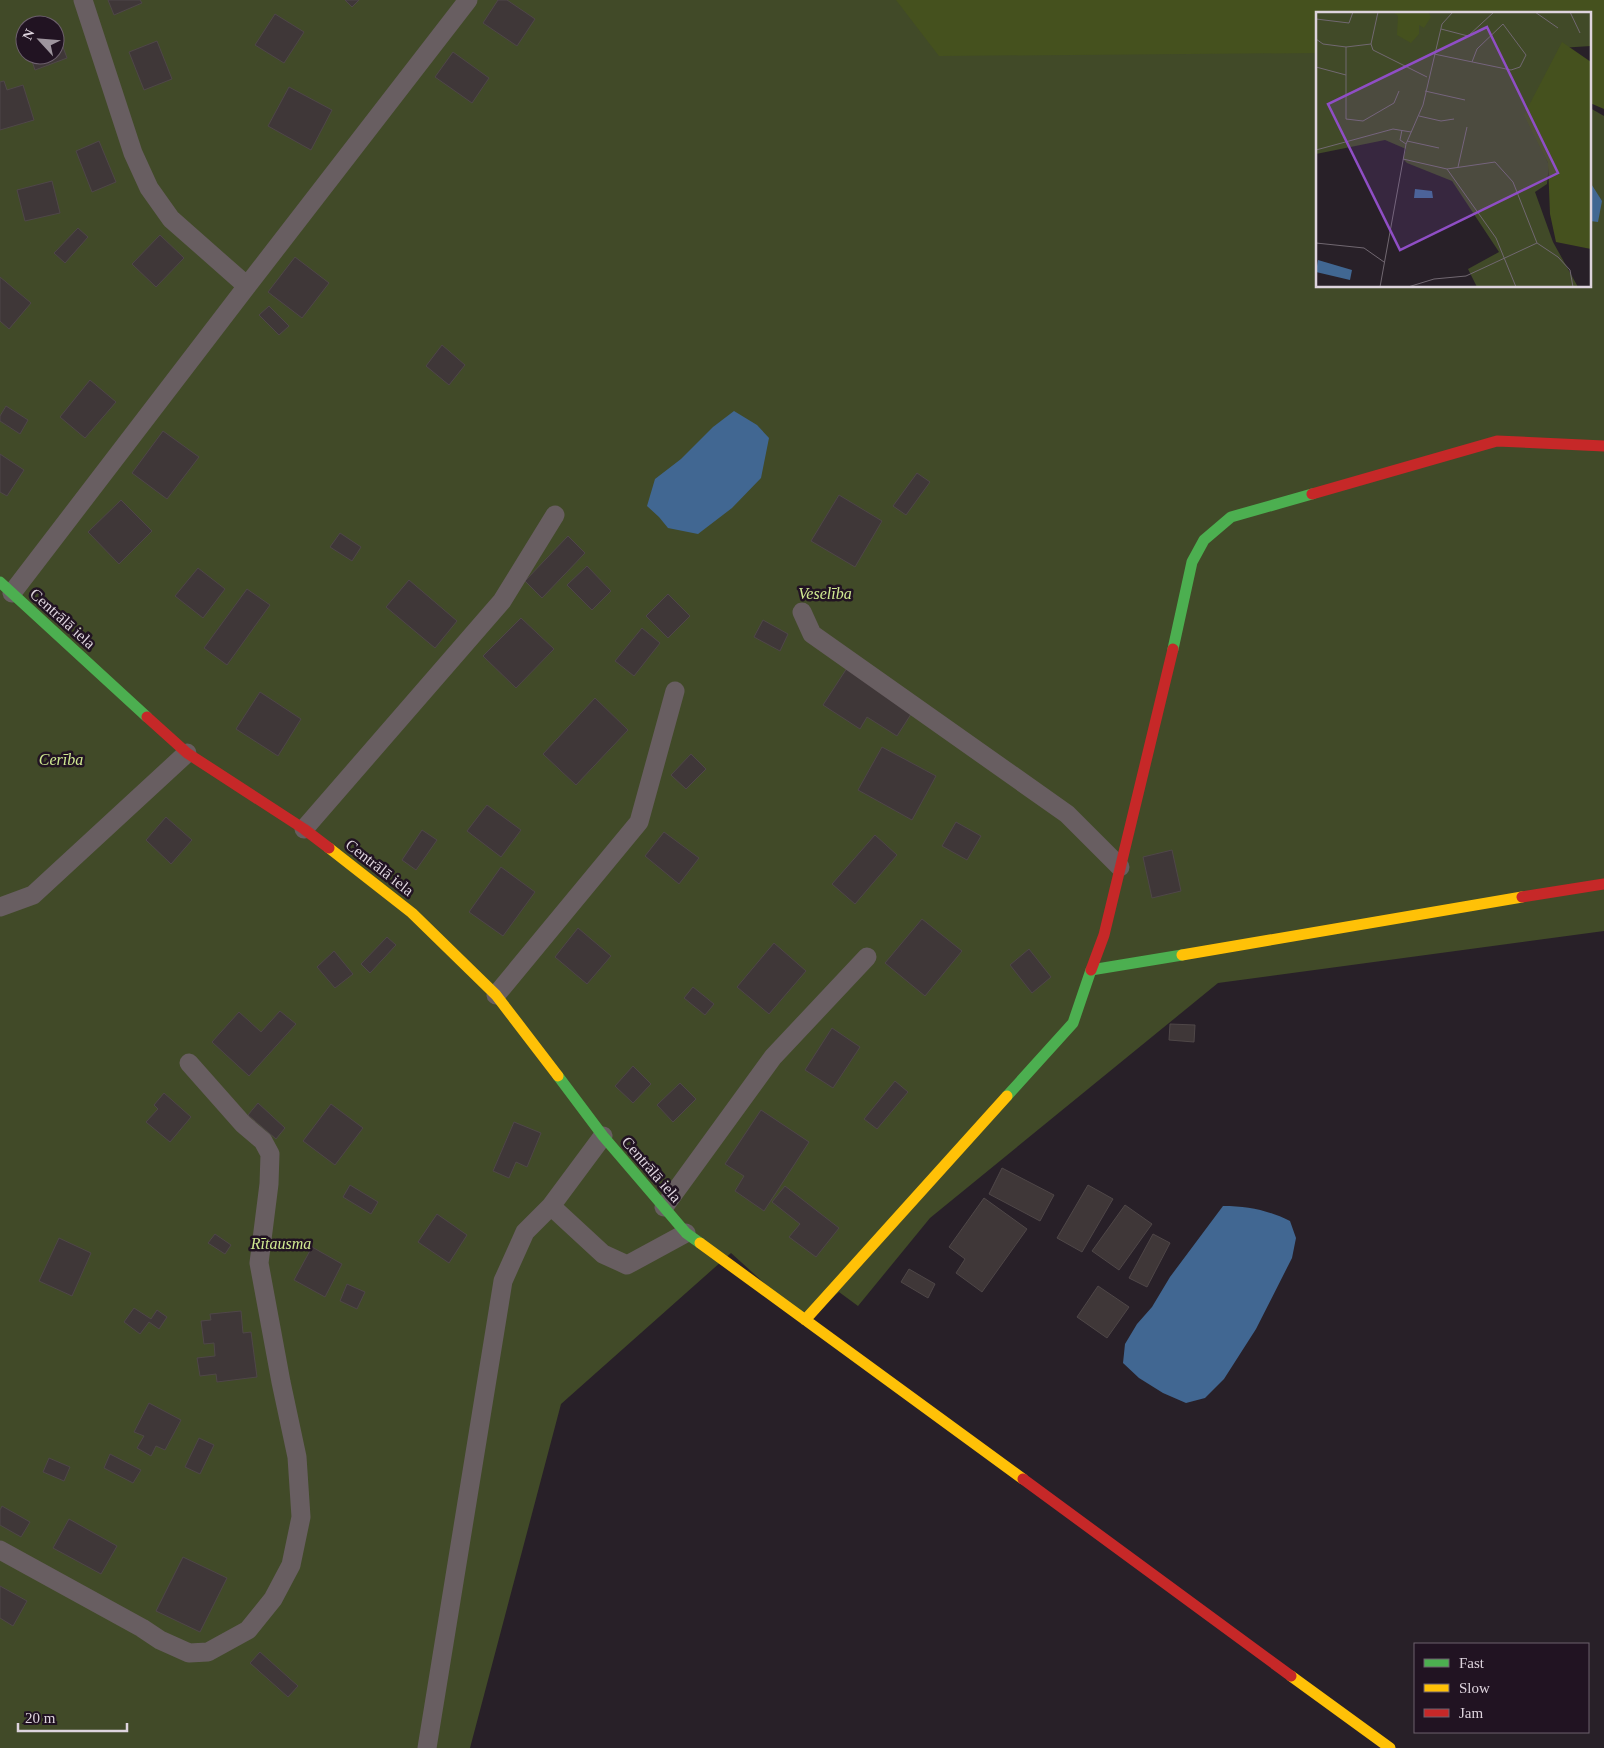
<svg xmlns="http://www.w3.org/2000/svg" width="1604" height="1748" font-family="Georgia,serif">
  <rect width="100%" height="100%" fill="#282028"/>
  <path fill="#414a28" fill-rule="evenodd" d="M0 0H899L1318 48V286H1590V108L1604 116V931L1218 983 930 1218 858 1306 839 1292 805 1320 731 1253 561 1404 470 1748H0ZM25 25H55V55H25Z"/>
  <path fill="#45511e" d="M896 0H1604V109L1590 103V14H1318V53L939 56Z"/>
  <path fill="#416792" d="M1590 182 1602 201 1598 222 1590 221Z
    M734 411 757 425 769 438 761 478 732 508 698 534 668 528 659 517 647 506 655 479 681 459 713 427Z
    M1223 1206C1248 1206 1267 1210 1290 1221L1296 1238 1292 1258 1256 1329 1224 1379 1205 1398 1186 1403 1163 1393 1139 1378 1123 1363 1125 1344 1137 1324 1152 1307 1170 1277Z"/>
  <path fill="#3f3738" stroke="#4f4748" d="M108 0H140L142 3 114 15Z
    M345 0H359L352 7Z
    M498 0H507L535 19 517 46 483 23Z
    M275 14 304 32 284 63 255 45Z
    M59 36 67 58 35 70 30 55H55V38Z
    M157 41 172 79 144 90 129 52Z
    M453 52 489 78 472 103 435 77Z
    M4 81 7 90 23 85 34 120 0 130V82Z
    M289 87 332 110 311 150 268 126Z
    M99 141 116 182 92 192 76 151Z
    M52 181 60 213 25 221 17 190Z
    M78 228 88 237 65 263 54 253Z
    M160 235 184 258 156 287 132 264Z
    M295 257 329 283 302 318 268 292Z
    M0 277 31 303 9 329 0 321Z
    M269 306 289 326 279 335 259 315Z
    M442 345 465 365 449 385 426 366Z
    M90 380 116 402 85 438 60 417Z
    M6 406 28 420 20 434 0 421V416Z
    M163 431 199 457 167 499 132 473Z
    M0 454 24 470 7 496 0 492Z
    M917 473 930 482 906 515 893 506Z
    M839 495 882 521 855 567 811 541Z
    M121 500 152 531 119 564 88 532Z
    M340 533 361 547 352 561 330 547Z
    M568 536 585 553 542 598 525 581Z
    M587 566 611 591 592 610 567 585Z
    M198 568 225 589 203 618 175 596Z
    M409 580 457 621 435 648 386 607Z
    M247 589 270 605 227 665 204 648Z
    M668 594 690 616 668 638 646 616Z
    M521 618 554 649 516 688 483 656Z
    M763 620 788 634 780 651 754 637Z
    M642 628 660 643 634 676 615 661Z
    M847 668 913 711 897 736 867 717 860 729 823 705Z
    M260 692 301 719 278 756 236 729Z
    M595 698 628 730 576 785 543 754Z
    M882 747 936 776 912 820 858 790Z
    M691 754 706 769 686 789 671 775Z
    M487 805 521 830 501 857 467 831Z
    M166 817 192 840 171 864 146 840Z
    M956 822 981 836 967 860 942 846Z
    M422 830 437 840 416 870 402 860Z
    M664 832 699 858 679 884 645 856Z
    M875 835 897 855 855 904 832 884Z
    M1172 850 1181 891 1152 898 1143 857Z
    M501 867 535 892 503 936 469 912Z
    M922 919 962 951 925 996 885 963Z
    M578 928 611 956 587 984 555 957Z
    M387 937 396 945 370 973 361 964Z
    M774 943 806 971 769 1014 737 987Z
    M1029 949 1051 977 1032 993 1010 965Z
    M334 951 353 974 335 988 317 967Z
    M693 987 714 1004 705 1015 684 998Z
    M280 1011 296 1024 249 1076 212 1042 239 1012 261 1032Z
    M1170 1024 1195 1025 1194 1042 1169 1040Z
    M832 1028 860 1047 833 1088 805 1070Z
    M633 1066 651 1084 633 1103 615 1086Z
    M895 1081 908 1092 877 1129 864 1119Z
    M680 1083 696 1099 673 1122 657 1105Z
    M164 1093 191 1117 170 1142 146 1122 158 1109 154 1105Z
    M258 1103 285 1128 276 1139 248 1115Z
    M331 1104 363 1128 335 1165 303 1141Z
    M761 1110 809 1142 764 1211 735 1191 744 1176 725 1164Z
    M514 1122 541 1133 527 1167 516 1162 509 1178 493 1171Z
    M1002 1168 1054 1195 1040 1221 989 1194Z
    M350 1185 378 1202 371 1214 343 1197Z
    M1088 1185 1113 1199 1082 1252 1057 1238Z
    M785 1186 839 1228 816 1257 789 1237 800 1224 772 1202Z
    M984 1198 1027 1229 982 1292 956 1273 965 1259 949 1247Z
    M1125 1205 1152 1224 1119 1270 1092 1251Z
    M437 1214 467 1235 449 1263 418 1242Z
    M215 1234 231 1245 225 1254 208 1243Z
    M1153 1234 1170 1243 1147 1287 1129 1278Z
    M59 1238 91 1253 72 1296 39 1281Z
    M312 1247 342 1264 325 1297 294 1280Z
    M909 1269 935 1284 928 1298 901 1282Z
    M347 1284 365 1292 357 1309 340 1301Z
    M1098 1286 1129 1307 1107 1338 1077 1317Z
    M134 1308 151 1319 157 1310 167 1317 159 1329 149 1322 140 1334 124 1322Z
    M241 1311 243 1333 251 1332 257 1377 217 1382 216 1374 200 1376 197 1358 215 1356 214 1343 204 1344 201 1321 211 1320 210 1314Z
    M149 1403 181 1420 165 1450 156 1446 151 1456 137 1448 144 1436 134 1432Z
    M199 1438 214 1445 200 1474 185 1467Z
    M110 1454 141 1470 133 1483 104 1468Z
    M49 1458 70 1467 64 1481 43 1472Z
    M2 1506 30 1522 21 1537 0 1525V1510Z
    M69 1519 117 1546 101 1574 53 1548Z
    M183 1557 227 1578 200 1632 156 1611Z
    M0 1586 27 1601 13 1626 0 1618Z
    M260 1652 298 1686 288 1697 250 1663Z"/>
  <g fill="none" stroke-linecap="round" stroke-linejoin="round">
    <path stroke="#685e61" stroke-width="19" d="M83 0 133 153 149 188 171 219 247 286
      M12 593 247 286 468 0
      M802 612 812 634 1067 814 1120 867
      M304 829 502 601 555 515
      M0 907 33 895 187 753
      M496 995 639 822 675 691
      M551 1206 603 1254 627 1265 686 1233
      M664 1207 773 1057 867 957
      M0 1550 142 1628 160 1640 189 1653 208 1652 248 1630 273 1599 291 1565 301 1517 297 1457 281 1382 259 1263 269 1184 270 1154 263 1141 243 1124 189 1063
      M427 1748 503 1281 525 1232 551 1206 603 1136"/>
    <path stroke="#4caf50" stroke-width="11" d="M0 582 147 717
      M1173 649 1192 562 1204 540 1231 517 1312 494
      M558 1076 603 1136 686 1233 700 1243
      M1007 1096 1073 1023 1091 970 1182 955"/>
    <path stroke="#ffc107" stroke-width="11" d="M329 848 412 913 496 995 558 1076
      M1182 955 1522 897
      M700 1243 1023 1479
      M805 1320 1007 1096
      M1291 1676 1390 1748"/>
    <path stroke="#c62828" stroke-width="11" d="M1312 494 1497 441 1604 446
      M147 717 187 753 304 829 329 848
      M1522 897 1604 884
      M1091 970 1104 935 1173 649
      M1023 1479 1291 1676"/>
  </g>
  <g text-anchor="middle" stroke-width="5" stroke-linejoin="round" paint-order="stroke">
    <g font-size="16" font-style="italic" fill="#d0ea91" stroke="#211322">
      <text x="825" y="599">Veselība</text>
      <text x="61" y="765">Cerība</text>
      <text x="281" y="1249">Rītausma</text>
    </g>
    <g font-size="16" fill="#ded4de" stroke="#211322">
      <text transform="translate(63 618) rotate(42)" y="6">Centrālā iela</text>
      <text transform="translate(380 867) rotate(38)" y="6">Centrālā iela</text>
      <text transform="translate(652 1169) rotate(49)" y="6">Centrālā iela</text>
    </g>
  </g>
  <g transform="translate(1316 12)">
    <rect width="275" height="275" fill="#282028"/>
    <path d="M0 0H275V34L244 36 220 125 233 153 231 172 219 180 237 230 262 275H161L152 257 183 240 136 169 91 151 87 147 90 137 69 128 0 142Z" fill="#414a28"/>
    <path d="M77 0H112L115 5 108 16 103 13V22L95 31 81 23 82 4ZM246 30 275 50V237L240 230 234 202 232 151 208 103Z" fill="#45511e"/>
    <path d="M99 177 116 179 117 186H98ZM2 248 36 258 34 268 0 260Z" fill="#416792"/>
    <path fill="none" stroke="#716871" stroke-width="1" d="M219 0 242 16M254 0 264 21M0 7 33 11 37 0M125 17 152 24 178 0M0 27 7 32 30 35 55 32 57 38 111 65M55 32 62 0M30 35V107L47 109 78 91 83 79M118 42 195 58 204 55 210 43 187 12 161 37 156 50M0 55 30 63M109 79 149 88M103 104 125 109 138 107M86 118 84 128 90 132M91 129 123 136M0 138 77 117 95 120M87 147 131 157 180 226 200 275M142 155 151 115M131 157 179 150 197 170 221 231 242 245 254 258 257 275M0 231 48 236 68 250M64 275 90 132 107 93 126 12 137 0M92 275 118 267 150 264 221 231"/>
    <path fill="#8f4ec5" fill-opacity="0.15" stroke="#8f4ec5" stroke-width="2.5" d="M171 15 242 161 84 238 12 92Z"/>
    <rect width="275" height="275" fill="none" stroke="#ded4de" stroke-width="2.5"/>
  </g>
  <rect x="1414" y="1643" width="175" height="90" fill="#211322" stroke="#6d606d"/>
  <rect x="1424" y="1659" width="25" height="8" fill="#4caf50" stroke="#6d606d"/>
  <text x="1459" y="1668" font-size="15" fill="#ded4de">Fast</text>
  <rect x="1424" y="1684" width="25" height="8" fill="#ffc107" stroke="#6d606d"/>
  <text x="1459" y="1693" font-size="15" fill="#ded4de">Slow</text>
  <rect x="1424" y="1709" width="25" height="8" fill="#c62828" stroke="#6d606d"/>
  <text x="1459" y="1718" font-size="15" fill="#ded4de">Jam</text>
  <g transform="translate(40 40) rotate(296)"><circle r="24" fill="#211322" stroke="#6d606d"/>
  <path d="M0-4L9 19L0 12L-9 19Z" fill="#9e959e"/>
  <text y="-8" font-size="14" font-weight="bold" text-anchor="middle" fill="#ded4de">N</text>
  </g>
  <path d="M18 1723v8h109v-8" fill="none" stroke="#ded4de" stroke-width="2.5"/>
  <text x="25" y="1723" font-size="15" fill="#ded4de" stroke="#211322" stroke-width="4" paint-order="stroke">20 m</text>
</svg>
